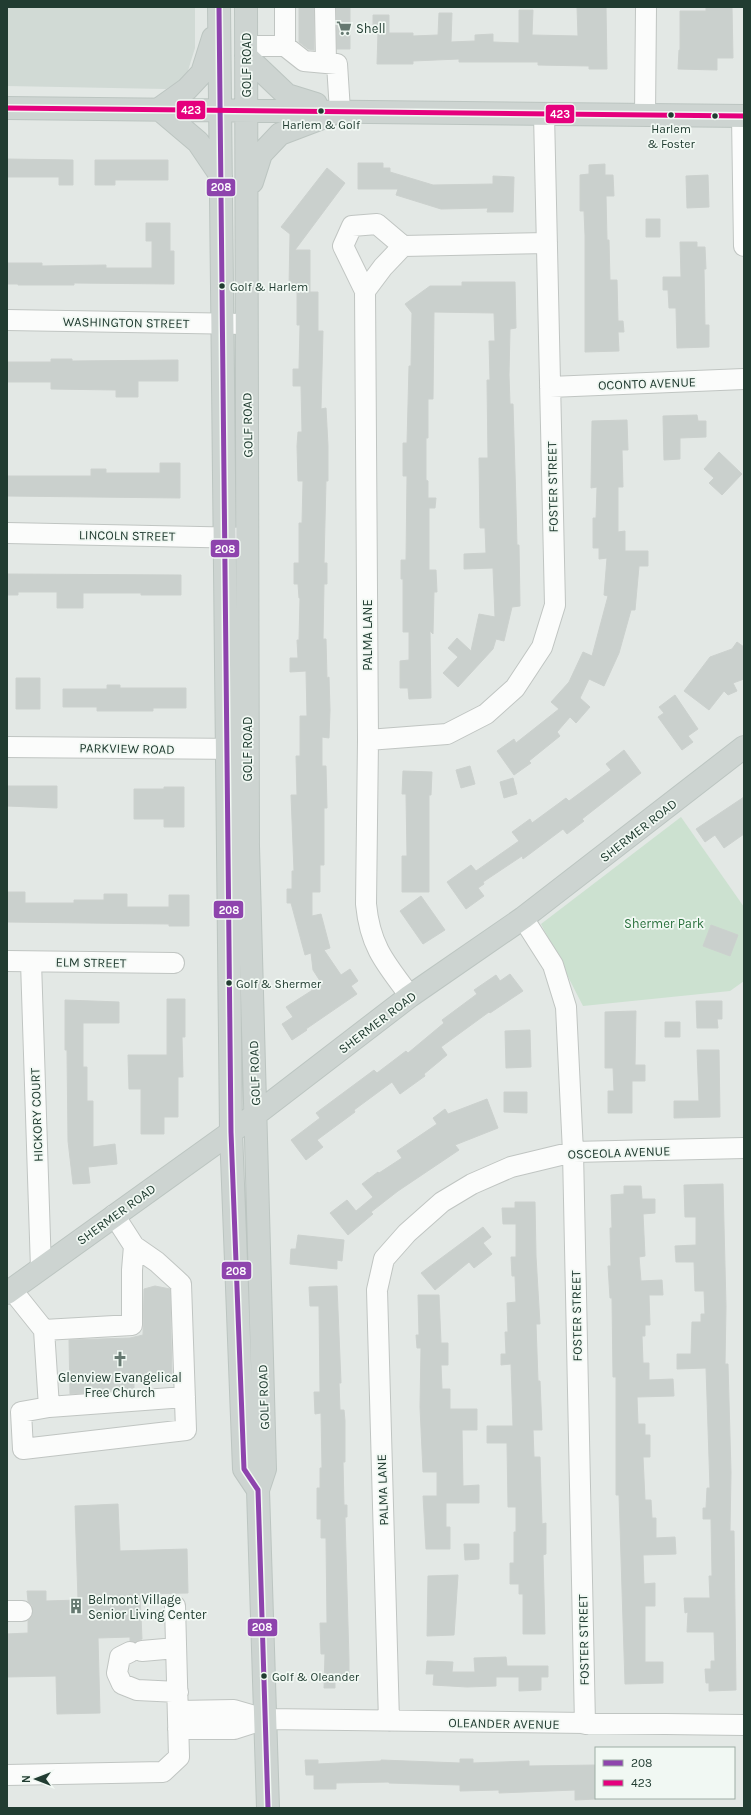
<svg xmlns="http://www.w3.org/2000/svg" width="751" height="1815" font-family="Karla,sans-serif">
  <rect width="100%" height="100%" fill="#e3e8e5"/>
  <path fill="#d1dad5" d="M7 7H195V48L186 77 166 89 7 86Z"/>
  <path fill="#cce1d0" d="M681 817 744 907V981L730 991 583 1006 541 924Z"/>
  <path fill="#cad0cd" stroke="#ccd1ce" d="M299 7H314V50L308 49 299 42Z
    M336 7H350V49H337Z
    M577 7H606L607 69H589V66L538 65V62H459V59L413 61V64H377L378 33H373V15H389V33H413V36L438 35 439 13H452L451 42 475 41V35L493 34V42L519 43V10H533L532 35 578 36Z
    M706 7H732L733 58H717V70L678 69 679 50H680V11H706Z
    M7 159 73 160V185H59V177H7Z
    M95 160H168V180H115V185H95Z
    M358 163H383V168H390V172L433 185 493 184V176L514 177 513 212H487L488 208 441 209 396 195 398 189H358Z
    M605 164V175H613L614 196H606L607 240H609L610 280H617L618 321H623L624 332H618L619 351 585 352V235L584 211H580V175L589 174V165Z
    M327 168 345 183 295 250H310V292H318V331H323L321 409 326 408 328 446V481H326L324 563H327V584H324L323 639H326L327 678 329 677 330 710 329 738 322 737V766H326L327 808H324V865H320V892H312V916L321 914 330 948 324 950 341 975 350 969 358 981 351 986 357 994 306 1029 307 1030 292 1040 282 1024 293 1017 286 1007 322 984 313 970 311 953 305 955 291 903H287V889H292V871H294L291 795H297L296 756H300V716H307L306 671 290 672V658H298L297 640H299L300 598H299L298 584H294V563H299V523H302L303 481H298L297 446 298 432H302L301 386H293V369H299L300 325H297V287L289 286 290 234 281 227Z
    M708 175 709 207 687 208 686 176Z
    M646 219H660V237H646Z
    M146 223H170V251H174V284L74 283V285H18V284H7V263H42V266L106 265V268H152V241H146Z
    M680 242H697V247H705L706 269H704L705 325H709V347L677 348 676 308H669L668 290H663V277H681Z
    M462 282H515L516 328 510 329 509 375 510 404H513L516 505 517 545H519L520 606 512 607 504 641 496 639 493 649 458 687 443 673 458 657 448 648 457 638 471 651 479 614 495 617 493 568 464 569V554L486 553 485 528H480L479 458H488L487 380H490L489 341H495L494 313 434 312 433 399H428V438H426V480L428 481V498H436L435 508H429V570H436L437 592H434L433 634 430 631 431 698 409 699 408 688H400V661L409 660V632H403V579H401V560H406L407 476H403V443H407L409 366H411L412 313 405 304 430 286H462Z
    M51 359H72V361L178 360V381H138V397H116V390L51 389V382H7V362H51Z
    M697 415 698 421H706V437L680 438V459L664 460 663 416Z
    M627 420 628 450H622L623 487H618V532L625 531V551H648V566H639L635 610H631L619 653 604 686 589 679 580 698 590 707 576 723 570 717 557 732 560 736 529 761 531 763 514 775 497 751 514 739 516 743 559 709 551 702 569 682 583 652 592 656 608 596 604 595 607 558 599 559V548H593V518H596L597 487 591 488 592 421Z
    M719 452 742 474 722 495 709 483 714 478 704 469Z
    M160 463H180V498L7 496V476H91V469H106V473H160Z
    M7 574 181 575V595H141V593H83V608H57V592H18V595H7Z
    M737 642 744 647V679L733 683 737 691 728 695 724 691 709 710 684 691 710 657 732 649Z
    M16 678H40V709H16Z
    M107 685H120V688H186V708H153V711H97V707H63V689H107Z
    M675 695 698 729 688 736 693 742 682 750 658 717 664 713 659 707Z
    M624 750 641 773 582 819 584 821 567 834 563 829 523 859 522 856 483 882 484 884 478 888 484 896 466 909 447 882 471 865 476 871 519 841 512 832 530 819 532 823 566 798 569 801 611 770 606 764Z
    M470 766 475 784 461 788 456 770Z
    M403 771 432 772 431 795H429V892H402V856H407L406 794H402Z
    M513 778 517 794 504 798 500 782Z
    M7 786H57V808L7 806Z
    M164 787H184V827H164V819H134V789H164Z
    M744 797V834L724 848 715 835 705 842 696 829Z
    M7 892H25V903H74V900H104V894H127V907H169V895H189V926H169V924L7 922Z
    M421 896 445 930 423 944 400 911Z
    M711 925 738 935 730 956 703 946Z
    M510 974 523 991 490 1013 489 1012 441 1047 447 1055 424 1074 425 1076 400 1094 392 1082 354 1110 355 1112 317 1140 323 1147 306 1160 291 1140 320 1118 316 1113 374 1070 377 1073 406 1051 408 1053 444 1023 442 1020 477 994 474 990 496 975 500 981Z
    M167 999H185V1037H182L183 1077H178V1117H164V1134H141V1089H129L128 1055H167Z
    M65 1000 119 1002V1023H83V1067H87V1101H93V1147L115 1144 117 1164 88 1167 90 1183 73 1184 68 1141 67 1050H65Z
    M696 1001H722V1019H717L718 1028H697Z
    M636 1011 635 1065H645V1081H632V1113H608V1091H614L613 1068H605V1012Z
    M665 1022H680V1037H665Z
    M530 1030 531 1067 506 1068 505 1031Z
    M697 1050H719L720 1117 674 1118V1101H699Z
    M504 1092H527V1113L504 1112Z
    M487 1099 498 1128 455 1145 459 1150 398 1191 371 1212 373 1214 348 1235 330 1213 347 1200 356 1211 373 1197 362 1184 378 1172 379 1173 402 1158 397 1151 437 1124 433 1118 445 1109 448 1114Z
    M723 1184 726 1306 725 1364H728L731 1473 730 1531H734L736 1690 709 1691V1683H706L705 1669H711V1661H715L714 1632H687L688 1612 685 1613 684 1598H710L709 1576H712L711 1519H703V1508H706L707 1488H710L706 1368 677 1369V1354H691L692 1322H701V1314H705L704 1291H695L694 1262H676L675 1246 696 1245V1217H685L684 1185Z
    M624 1186H641L642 1199H655V1213L643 1214 645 1256 639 1257 641 1281 662 1280 663 1295H649L650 1325H645V1336H642L643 1363H649V1380L673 1379 674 1396 637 1397 638 1424H645V1435H650V1457H643L645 1500H651L652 1518H656V1538L675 1537 676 1554 643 1555 644 1584 655 1583V1606H645V1662H663V1683L625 1684 619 1495H616V1377H613L612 1298H610L608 1266H611L610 1228H612L611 1195 624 1194Z
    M515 1202H535L536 1256 540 1324H536L538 1381H540L542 1430H533L534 1457H540L542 1524 546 1523V1554L543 1555 545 1634H523V1594H519V1584H510V1563H514V1532H516V1507H508L507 1443H487V1426H513L511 1364 501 1365V1354H506L505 1332H508L507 1303 516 1302 515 1276H512L511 1257H516V1224H503L502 1208H515Z
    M483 1227 491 1237 483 1243 492 1254 474 1268 469 1262 435 1290 421 1273Z
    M298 1235 344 1240 342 1261 337 1260V1269L290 1264 291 1249H296Z
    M155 1286 170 1289 172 1378 134 1380V1389L70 1394 69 1340 130 1338 143 1335 144 1289Z
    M337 1286 341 1383H339L340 1410H344L345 1421V1462H343L344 1505H347V1517H345L349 1660V1681H335V1688H324L325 1654H321L320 1623H327L326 1538H321V1519H317V1488H320V1468H322L321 1413 315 1414 314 1392H320L319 1306H310L309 1287Z
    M418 1295H439L441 1343H448V1365H441L442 1389H450V1409H477V1430H462L463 1486 479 1485V1503H446V1527H450V1549H426L423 1496H437V1472H423L420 1407 421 1348H417L416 1335H419Z
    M118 1504 120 1551 187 1549 188 1593 140 1594 142 1639 135 1642 130 1641V1637L98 1638 100 1713 57 1714 56 1676 7 1677V1634L28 1633V1621L32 1616 33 1611 32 1605 28 1601 27 1591H46V1601L78 1600 75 1506Z
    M464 1544H479V1559L465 1560Z
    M458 1575 454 1635 427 1636 428 1576Z
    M506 1657 507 1666H548V1677H541V1690L519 1691V1677H496V1686L467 1687 433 1685 434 1674H426L427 1661 453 1662 452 1672H475L474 1658Z
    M460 1759H473V1763L529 1761V1766L596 1765V1799L575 1800V1790L499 1793V1790L460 1791V1785L389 1783V1782L336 1783V1789H314V1775H306L305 1760H318V1764L381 1761V1760L460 1763Z"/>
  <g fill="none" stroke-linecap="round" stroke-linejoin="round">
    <g stroke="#c0c5c2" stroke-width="22">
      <path id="minor" d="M325 7 326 63
        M246 46H285V7
        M285 46 304 61 337 64 340 111
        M645 115 646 7
        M742 116 744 246
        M365 291 343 246 352 226 377 224 403 246
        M7 320 246 324
        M550 387 744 379
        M7 533 248 538
        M368 740 447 734 486 714 515 688 542 647 555 605 544 114
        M7 747 243 749
        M523 918 553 965 566 1007 573 1152 585 1724
        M7 961 174 963
        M31 962 41 1269
        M410 996C385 963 370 946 366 904L368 740 365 291 383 267 403 246 547 243
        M114 1215 134 1246 157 1262 181 1284 186 1430 23 1449 21 1412 49 1407 185 1397
        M12 1290 44 1330 49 1407
        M44 1330 132 1325V1270L134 1246
        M7 1611H22
        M142 1651 176 1648
        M130 1652 120 1657 117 1673 122 1684 137 1690 178 1692
        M178 1711 234 1710 265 1719 744 1725
        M389 1721 377 1290 384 1259 407 1233 442 1202 472 1184 511 1167 573 1152 744 1148
        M178 1729H234L265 1719
        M7 1775 163 1772 179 1757 175 1606"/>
    </g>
    <g stroke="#bcc5c1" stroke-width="24">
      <path id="major" d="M219 7 231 1132 244 1469 258 1490
        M246 7 248 846 265 1469 258 1490 268 1808
        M213 38 202 73 187 89 159 109 198 142 221 176
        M246 56 287 95 316 104
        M7 108 744 116
        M252 182 261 154 280 134 330 115
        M7 1293 255 1115 410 996 523 918 744 747"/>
    </g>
    <use href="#minor" stroke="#fbfcfb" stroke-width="20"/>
    <use href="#major" stroke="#cdd4d1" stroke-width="22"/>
    <g stroke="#f1f8f3" stroke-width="8">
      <path id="bus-1" d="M219 7 231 1132 244 1469 258 1490 268 1808"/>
    </g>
    <g stroke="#f1f8f3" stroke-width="8">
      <path id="bus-2" d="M7 108 744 116"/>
    </g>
    <use href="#bus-1" stroke="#8e44ad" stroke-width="5"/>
    <use href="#bus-2" stroke="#e5007d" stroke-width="5"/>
  </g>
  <defs>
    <g id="supermarket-bare" transform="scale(1.2)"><path d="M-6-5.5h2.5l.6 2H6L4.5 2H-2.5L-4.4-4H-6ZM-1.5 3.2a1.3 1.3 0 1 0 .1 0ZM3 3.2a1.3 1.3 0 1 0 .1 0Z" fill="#657870" stroke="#f1f8f3" stroke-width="2.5" paint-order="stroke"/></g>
    <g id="church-bare" transform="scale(1.2)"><path d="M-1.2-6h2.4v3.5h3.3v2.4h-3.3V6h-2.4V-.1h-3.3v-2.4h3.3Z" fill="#657870" stroke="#f1f8f3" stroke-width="2.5" paint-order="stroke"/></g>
    <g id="building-bare" transform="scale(1.2)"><path d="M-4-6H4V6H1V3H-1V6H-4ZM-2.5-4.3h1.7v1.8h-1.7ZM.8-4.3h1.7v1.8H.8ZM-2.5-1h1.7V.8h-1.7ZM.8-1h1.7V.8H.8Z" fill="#657870" stroke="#f1f8f3" stroke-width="2.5" paint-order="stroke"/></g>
  </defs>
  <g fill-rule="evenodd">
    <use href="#supermarket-bare" x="344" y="28"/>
    <use href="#church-bare" x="120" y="1359"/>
    <use href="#building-bare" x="76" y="1606"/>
  </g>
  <g fill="#213c31" stroke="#f1f8f3" stroke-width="1.5">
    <circle cx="321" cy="111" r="3.5"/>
    <circle cx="671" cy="115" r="3.5"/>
    <circle cx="715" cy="116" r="3.5"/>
    <circle cx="222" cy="286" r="3.5"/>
    <circle cx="229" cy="983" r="3.5"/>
    <circle cx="264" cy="1676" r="3.5"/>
  </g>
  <g text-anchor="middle" stroke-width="3.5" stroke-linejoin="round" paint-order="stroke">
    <g font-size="12" fill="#213c31" stroke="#f1f8f3" text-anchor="start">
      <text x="321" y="129" text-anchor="middle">Harlem &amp; Golf</text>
      <text x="671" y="133" text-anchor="middle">Harlem<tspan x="671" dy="15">&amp; Foster</tspan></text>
      <text x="230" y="291">Golf &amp; Harlem</text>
      <text x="236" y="988">Golf &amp; Shermer</text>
      <text x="272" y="1681">Golf &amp; Oleander</text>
    </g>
    <g font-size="13" fill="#213c31" stroke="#f1f8f3" text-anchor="start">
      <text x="356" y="33">Shell</text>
      <text x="120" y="1382" text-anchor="middle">Glenview Evangelical<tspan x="120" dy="15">Free Church</tspan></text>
      <text x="88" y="1604">Belmont Village<tspan x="88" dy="15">Senior Living Center</tspan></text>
    </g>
    <g font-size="13" fill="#213c31" stroke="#f1f8f3">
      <text transform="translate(246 65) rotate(-90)" y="5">GOLF ROAD</text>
      <text transform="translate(126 322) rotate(1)" y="5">WASHINGTON STREET</text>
      <text transform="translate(647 383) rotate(-2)" y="5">OCONTO AVENUE</text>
      <text transform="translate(247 425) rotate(-91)" y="5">GOLF ROAD</text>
      <text transform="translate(552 487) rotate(-91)" y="5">FOSTER STREET</text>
      <text transform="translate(127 535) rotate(1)" y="5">LINCOLN STREET</text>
      <text transform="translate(367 635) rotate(-90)" y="5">PALMA LANE</text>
      <text transform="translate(127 748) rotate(1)" y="5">PARKVIEW ROAD</text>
      <text transform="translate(247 749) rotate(-90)" y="5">GOLF ROAD</text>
      <text transform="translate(638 830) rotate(-38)" y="5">SHERMER ROAD</text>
      <text transform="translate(91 962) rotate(1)" y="5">ELM STREET</text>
      <text transform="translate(377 1022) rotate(-37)" y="5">SHERMER ROAD</text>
      <text transform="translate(254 1073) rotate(-92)" y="5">GOLF ROAD</text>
      <text transform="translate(36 1115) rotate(-92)" y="5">HICKORY COURT</text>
      <text transform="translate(619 1152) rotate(-2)" y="5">OSCEOLA AVENUE</text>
      <text transform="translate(116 1214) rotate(-36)" y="5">SHERMER ROAD</text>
      <text transform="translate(576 1316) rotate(-91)" y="5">FOSTER STREET</text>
      <text transform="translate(263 1397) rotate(-92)" y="5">GOLF ROAD</text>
      <text transform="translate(382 1490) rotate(-92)" y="5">PALMA LANE</text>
      <text transform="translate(583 1640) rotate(-91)" y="5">FOSTER STREET</text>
      <text transform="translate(504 1723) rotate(1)" y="5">OLEANDER AVENUE</text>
    </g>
    <g font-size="13" fill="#2b723e" stroke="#f1f8f3">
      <text x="664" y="928">Shermer Park</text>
    </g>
  </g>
  <g stroke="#f1f8f3" stroke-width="1.5">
    <rect x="176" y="100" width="30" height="20" rx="4" fill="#e5007d"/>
    <rect x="545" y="104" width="30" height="20" rx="4" fill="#e5007d"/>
    <rect x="206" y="178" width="30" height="19" rx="4" fill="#8e44ad"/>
    <rect x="210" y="539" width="30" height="19" rx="4" fill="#8e44ad"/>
    <rect x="213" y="900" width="31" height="19" rx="4" fill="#8e44ad"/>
    <rect x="221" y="1261" width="31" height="19" rx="4" fill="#8e44ad"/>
    <rect x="247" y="1618" width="31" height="19" rx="4" fill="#8e44ad"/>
  </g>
  <g font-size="11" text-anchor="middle" font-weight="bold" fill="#fff">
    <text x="191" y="114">423</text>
    <text x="560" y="118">423</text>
    <text x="221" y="191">208</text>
    <text x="225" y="553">208</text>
    <text x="229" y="914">208</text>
    <text x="236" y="1275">208</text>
    <text x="262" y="1631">208</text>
  </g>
  <rect width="751" height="1815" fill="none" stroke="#213c31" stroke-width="16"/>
  <rect x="595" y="1747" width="140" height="52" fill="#f1f8f3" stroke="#9eada5"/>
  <rect x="603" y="1760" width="20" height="6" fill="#8e44ad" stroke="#9eada5"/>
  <text x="631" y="1767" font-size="12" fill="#213c31">208</text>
  <rect x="603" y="1780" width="20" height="6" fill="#e5007d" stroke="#9eada5"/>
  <text x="631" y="1787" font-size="12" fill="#213c31">423</text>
  <g transform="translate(36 1779) rotate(270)" stroke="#f1f8f3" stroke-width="3" paint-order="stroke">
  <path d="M0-3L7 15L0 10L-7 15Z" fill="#213c31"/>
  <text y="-6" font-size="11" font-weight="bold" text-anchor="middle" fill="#213c31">N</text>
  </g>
</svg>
